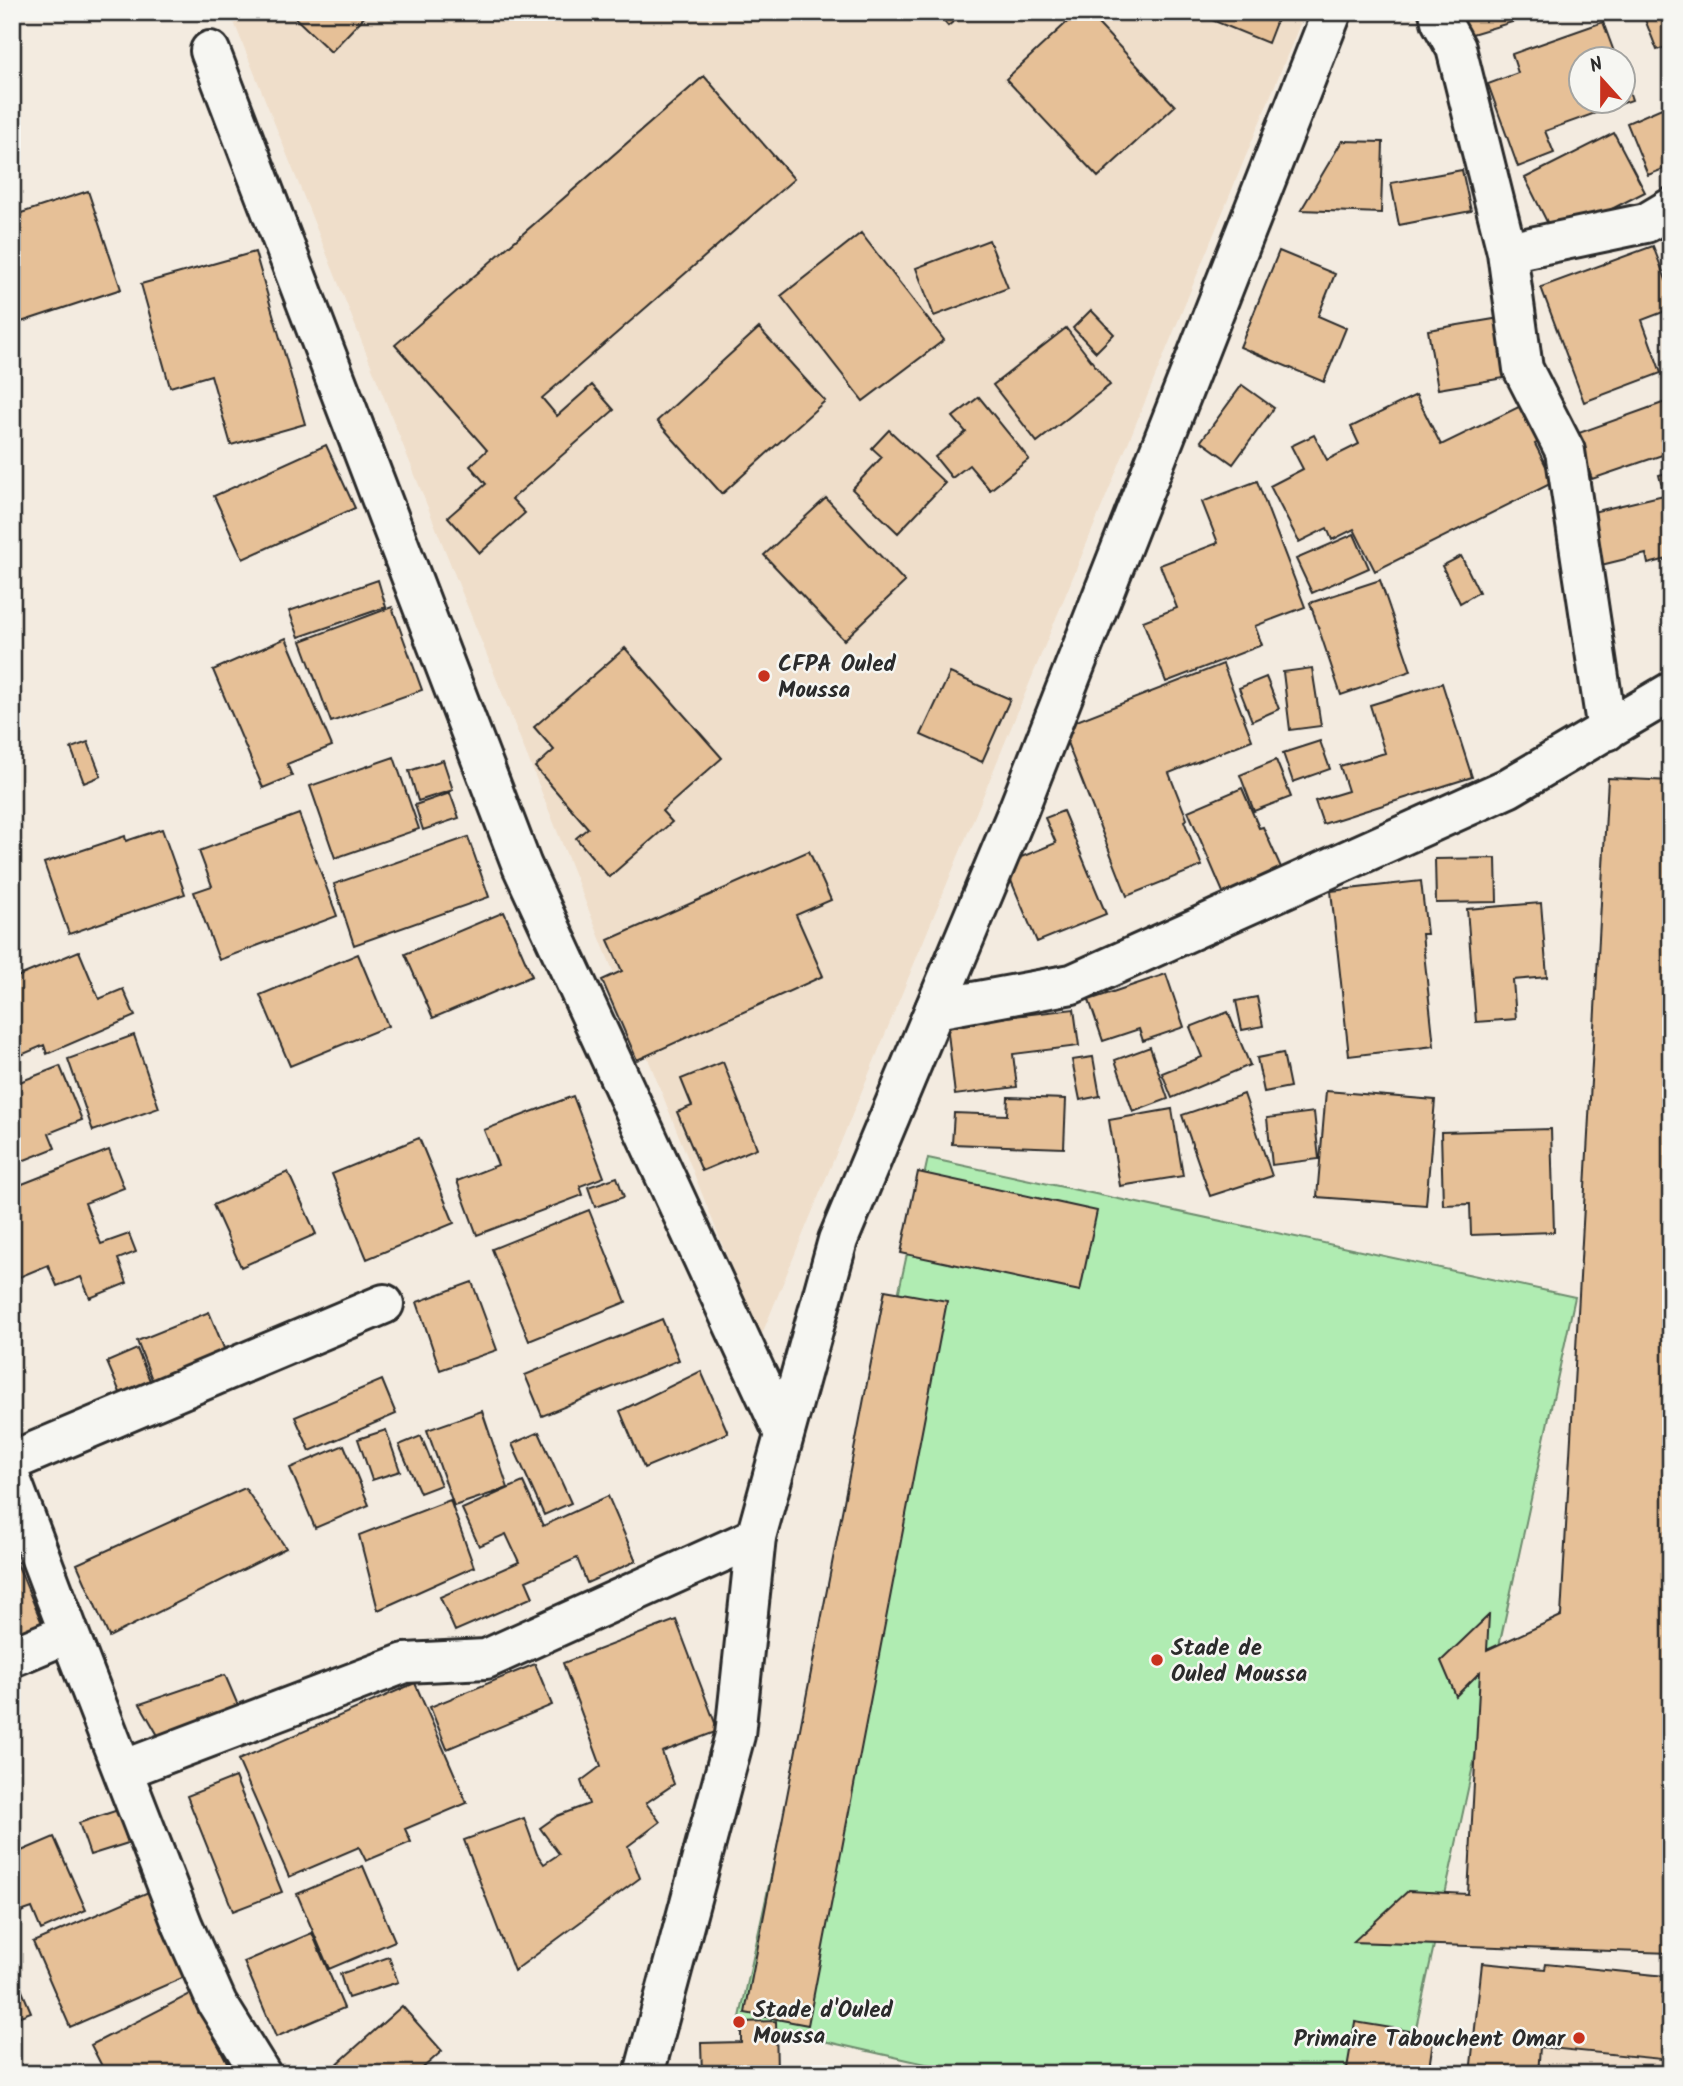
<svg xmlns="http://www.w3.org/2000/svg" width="1683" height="2086" font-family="Kalam,sans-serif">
  <rect width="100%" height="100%" fill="#f3ebe0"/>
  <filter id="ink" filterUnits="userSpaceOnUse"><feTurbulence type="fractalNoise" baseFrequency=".0143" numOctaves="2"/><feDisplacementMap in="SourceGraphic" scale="14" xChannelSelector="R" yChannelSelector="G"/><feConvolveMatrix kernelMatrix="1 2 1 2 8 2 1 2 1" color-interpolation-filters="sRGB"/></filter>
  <g filter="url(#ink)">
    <path fill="#efdeca" d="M230 12H1305L760 1339Z
      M1497 1977 1671 2002V2074H1481Z"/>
    <path fill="#b0ecb2" stroke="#6e8c6e" stroke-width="2" d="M928 1158 1575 1297 1406 2074H970L739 2022Z"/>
    <path fill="#e6c097" stroke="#2b2b2b" stroke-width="2" d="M289 12H369L331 52Z
      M936 12H965L948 26Z
      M1078 12H1087L1175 106 1098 177 1006 79Z
      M1209 12H1280L1268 43 1207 18Z
      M1455 12H1546L1462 37Z
      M1642 12H1671V45L1657 50Z
      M1603 22 1617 60H1582V102H1624V76L1632 100 1545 131 1554 153 1518 167 1488 84 1518 73 1512 54Z
      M704 76 794 179 542 398 557 416 592 385 614 410 512 499 525 513 480 553 448 517 486 484 470 466 487 450 395 345Z
      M1671 104V166L1648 175 1627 123Z
      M1614 133 1645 192 1555 238 1525 178Z
      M1342 141 1383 142 1381 213 1301 210Z
      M1462 170 1471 211 1399 225 1391 183Z
      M88 191 121 289 12 325V216Z
      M861 233 944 340 863 401 781 296Z
      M989 240 1008 288 934 316 916 268Z
      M1653 246 1671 293V309L1642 320 1661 373 1584 402 1541 287Z
      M1279 251 1335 274 1318 316 1346 328 1324 382 1240 347Z
      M255 252 305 424 231 445 211 375 170 387 141 284Z
      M1091 310 1114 334 1096 352 1073 328Z
      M1506 317 1516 376 1438 389 1428 330Z
      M759 328 825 401 722 494 657 421Z
      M1066 328 1110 385 1037 442 993 385Z
      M1242 385 1274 408 1233 464 1201 441Z
      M1416 395 1441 445 1533 400 1551 436 1535 444 1554 482 1375 571 1354 529 1332 540 1327 528 1299 542 1270 486 1303 469 1291 446 1314 435 1327 460 1359 444 1351 427Z
      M979 397 1029 459 990 490 969 465 952 478 935 457 966 432 953 417Z
      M1671 400V452L1592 479 1576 434Z
      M889 430 945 483 898 533 852 489 882 457 872 448Z
      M326 445 355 508 243 559 214 496Z
      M1671 472V558L1648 564 1646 554 1593 567 1580 515 1664 495 1659 475Z
      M1257 481 1305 607 1255 626 1262 645 1166 682 1143 621 1177 608 1160 565 1218 543 1202 502Z
      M826 498 905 582 844 640 764 555Z
      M1354 534 1369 568 1312 593 1296 559Z
      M1461 556 1479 592 1460 603 1442 566Z
      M378 580 386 607 299 637 289 611Z
      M1380 580 1411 671 1341 695 1310 603Z
      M392 607 422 690 331 722 301 641Z
      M286 638 332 746 287 764 292 776 263 788 213 670Z
      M625 648 722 758 662 811 672 822 609 877 576 838 588 828 535 767 554 750 534 727Z
      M1223 664 1252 740 1169 773 1187 819 1184 821 1202 866 1127 896 1061 727Z
      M1312 668 1321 726 1290 730 1283 672Z
      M950 673 1010 699 982 762 921 735Z
      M1266 677 1279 709 1252 721 1239 688Z
      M1442 683 1472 777 1323 824 1315 801 1348 791 1340 766 1385 753 1370 705Z
      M1320 741 1330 769 1293 782 1283 753Z
      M88 742 101 776 84 783 71 748Z
      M394 757 419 829 335 858 310 786Z
      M443 760 453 790 418 801 409 771Z
      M1276 760 1291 797 1254 811 1240 775Z
      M1608 778 1671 781V1953L1353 1942 1408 1891 1468 1894 1480 1672 1456 1696 1441 1661 1489 1615 1487 1650 1561 1616Z
      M1242 788 1259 828 1263 827 1283 872 1225 897 1188 811Z
      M450 793 459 818 423 830 415 805Z
      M1063 811 1106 914 1037 942 1004 864 1056 843 1045 818Z
      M299 814 337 916 219 960 194 892 212 886 199 851Z
      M162 829 185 894 69 934 44 863 125 836 126 841Z
      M468 837 489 897 354 945 334 884Z
      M809 851 831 900 796 915 823 976 637 1060 602 980 622 971 608 940Z
      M1496 858 1497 902 1436 903 1435 859Z
      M1421 881 1427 934H1422L1434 1046 1349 1056 1331 891Z
      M1541 903 1547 977 1513 980 1516 1019 1476 1022 1467 909Z
      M504 912 532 976 433 1018 405 954Z
      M79 951 99 999 123 989 135 1016 47 1054 44 1045 12 1059V979Z
      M358 954 388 1026 290 1066 260 995Z
      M1166 974 1184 1027 1143 1041 1139 1029 1103 1041 1089 1000Z
      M1257 997 1263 1026 1242 1030 1236 1001Z
      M1074 1009 1079 1046 1013 1054 1017 1087 955 1095 947 1024Z
      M1228 1012 1250 1065 1172 1098 1162 1073 1202 1057 1190 1027Z
      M134 1035 159 1108 93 1131 68 1059Z
      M1150 1047 1168 1099 1133 1112 1115 1060Z
      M1283 1053 1290 1087 1264 1092 1257 1058Z
      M1093 1057 1100 1096 1080 1100 1072 1060Z
      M723 1062 757 1148 702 1171 677 1112 692 1106 681 1079Z
      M60 1066 82 1120 49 1133 55 1148 12 1165V1085Z
      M1326 1091 1435 1100 1426 1205 1317 1197Z
      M1244 1094 1272 1176 1210 1196 1182 1115Z
      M573 1096 604 1177 580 1186 583 1195 477 1235 457 1181 498 1165 484 1130Z
      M1008 1097 1066 1099 1064 1148 952 1144 954 1113 1007 1115Z
      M1172 1109 1183 1176 1120 1186 1109 1120Z
      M1314 1112 1319 1159 1272 1165 1267 1118Z
      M1551 1129 1554 1232 1471 1235 1470 1204 1443 1205 1441 1132Z
      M419 1138 454 1223 367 1259 332 1174Z
      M109 1150 124 1188 85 1203 101 1244 129 1234 136 1252 118 1259 127 1283 90 1298 81 1277 57 1286 48 1265 12 1280V1188Z
      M288 1172 316 1234 241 1267 213 1205Z
      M918 1172 1097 1211 1080 1291 901 1253Z
      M617 1177 624 1197 595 1207 588 1187Z
      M589 1210 626 1302 529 1341 492 1249Z
      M472 1282 497 1350 440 1370 417 1302Z
      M885 1290 947 1301 808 2025 745 2013Z
      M209 1312 226 1353 153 1382 137 1341Z
      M662 1319 679 1360 542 1416 525 1375Z
      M137 1349 151 1383 121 1395 107 1362Z
      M701 1371 728 1433 644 1468 620 1411Z
      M382 1380 396 1414 310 1451 295 1417Z
      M482 1411 508 1488 454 1506 427 1430Z
      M386 1430 400 1471 372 1480 358 1439Z
      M539 1432 571 1503 544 1515 512 1444Z
      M421 1436 441 1485 420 1493 399 1445Z
      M344 1445 369 1505 315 1528 290 1468Z
      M523 1482 543 1526 608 1496 636 1561 587 1583 577 1558 526 1581 533 1597 455 1631 440 1597 519 1562 506 1534 479 1546 462 1509Z
      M245 1488 286 1548 109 1637 77 1564Z
      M450 1500 474 1567 378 1610 359 1535Z
      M12 1551 49 1640 12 1655Z
      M676 1620 718 1731 662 1752 674 1784 646 1803 660 1822 628 1846 640 1878 514 1971 464 1840 524 1818 537 1854 544 1864 559 1854 540 1828 557 1816 589 1804 581 1781 601 1766 563 1663Z
      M535 1664 552 1705 447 1749 430 1707Z
      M225 1675 240 1710 160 1739 140 1704Z
      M415 1683 467 1803 405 1829 411 1842 366 1861 359 1847 289 1877 238 1760Z
      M235 1777 282 1892 233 1911 187 1796Z
      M118 1810 128 1843 90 1855 79 1823Z
      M54 1837 86 1910 41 1930 32 1908 12 1915V1855Z
      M363 1866 395 1941 329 1969 297 1894Z
      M153 1890 189 1975 70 2027 33 1942Z
      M312 1933 344 2008 276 2037 244 1962Z
      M389 1957 398 1982 348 1998 340 1974Z
      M1482 1963 1545 1969 1546 1964 1665 1976 1662 1998 1671 1999V2060L1540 2047 1538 2074H1470Z
      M12 1967 31 2012 12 2019Z
      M192 1993 233 2074H106L91 2045Z
      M402 2006 442 2051 416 2074H326Z
      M776 2021 777 2074H702L701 2043 741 2042V2022Z
      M1355 2022 1434 2035 1428 2074H1346Z
      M57 2066 60 2074H39Z"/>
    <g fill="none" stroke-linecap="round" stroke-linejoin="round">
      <g stroke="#2b2b2b" stroke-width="44">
        <path id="minor" d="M1439 12 1441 21 1456 48 1507 252 1523 369 1565 451 1607 731
          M210 51 522 866 784 1434
          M1507 252 1646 223 1671 208
          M935 1009 1072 984 1508 788 1671 692
          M12 1461 384 1304
          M12 1482 69 1633 183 1926 217 2003 261 2074
          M12 1657 69 1633
          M123 1770 405 1663 486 1659 756 1537"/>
      </g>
      <g stroke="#2b2b2b" stroke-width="44">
        <path id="tertiary" d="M644 2074 735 1735 756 1537 838 1240 1019 808 1332 12"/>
      </g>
      <use href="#minor" stroke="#f6f6f2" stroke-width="38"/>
      <use href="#tertiary" stroke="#f6f6f2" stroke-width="38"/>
    </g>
  </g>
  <g fill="#c8321e" stroke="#f6f6f2" stroke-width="2.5">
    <circle cx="764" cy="676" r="7"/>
    <circle cx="1157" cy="1660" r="7"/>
    <circle cx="739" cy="2022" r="7"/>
    <circle cx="1579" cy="2038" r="7"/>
  </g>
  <g text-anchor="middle" stroke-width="5" stroke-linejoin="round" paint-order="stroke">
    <g font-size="23" font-weight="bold" fill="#2b2b2b" stroke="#f6f6f2" text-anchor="start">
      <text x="778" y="671">CFPA Ouled<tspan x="778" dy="26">Moussa</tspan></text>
      <text x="1171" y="1655">Stade de<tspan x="1171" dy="26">Ouled Moussa</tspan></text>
      <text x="753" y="2017">Stade d'Ouled<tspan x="753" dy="26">Moussa</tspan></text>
      <text x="1565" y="2046" text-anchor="end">Primaire Tabouchent Omar</text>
    </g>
  </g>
  <rect width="1683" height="2086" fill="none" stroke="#f6f6f2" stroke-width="42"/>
  <rect x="21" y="21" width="1641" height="2044" fill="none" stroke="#2b2b2b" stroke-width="2.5" filter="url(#ink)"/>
  <g transform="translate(1602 80) rotate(339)"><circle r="33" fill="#f6f6f2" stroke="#a5a5a2" stroke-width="2"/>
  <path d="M0-5L12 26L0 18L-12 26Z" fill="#c8321e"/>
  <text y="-10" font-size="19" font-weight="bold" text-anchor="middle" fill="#2b2b2b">N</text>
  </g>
</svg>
